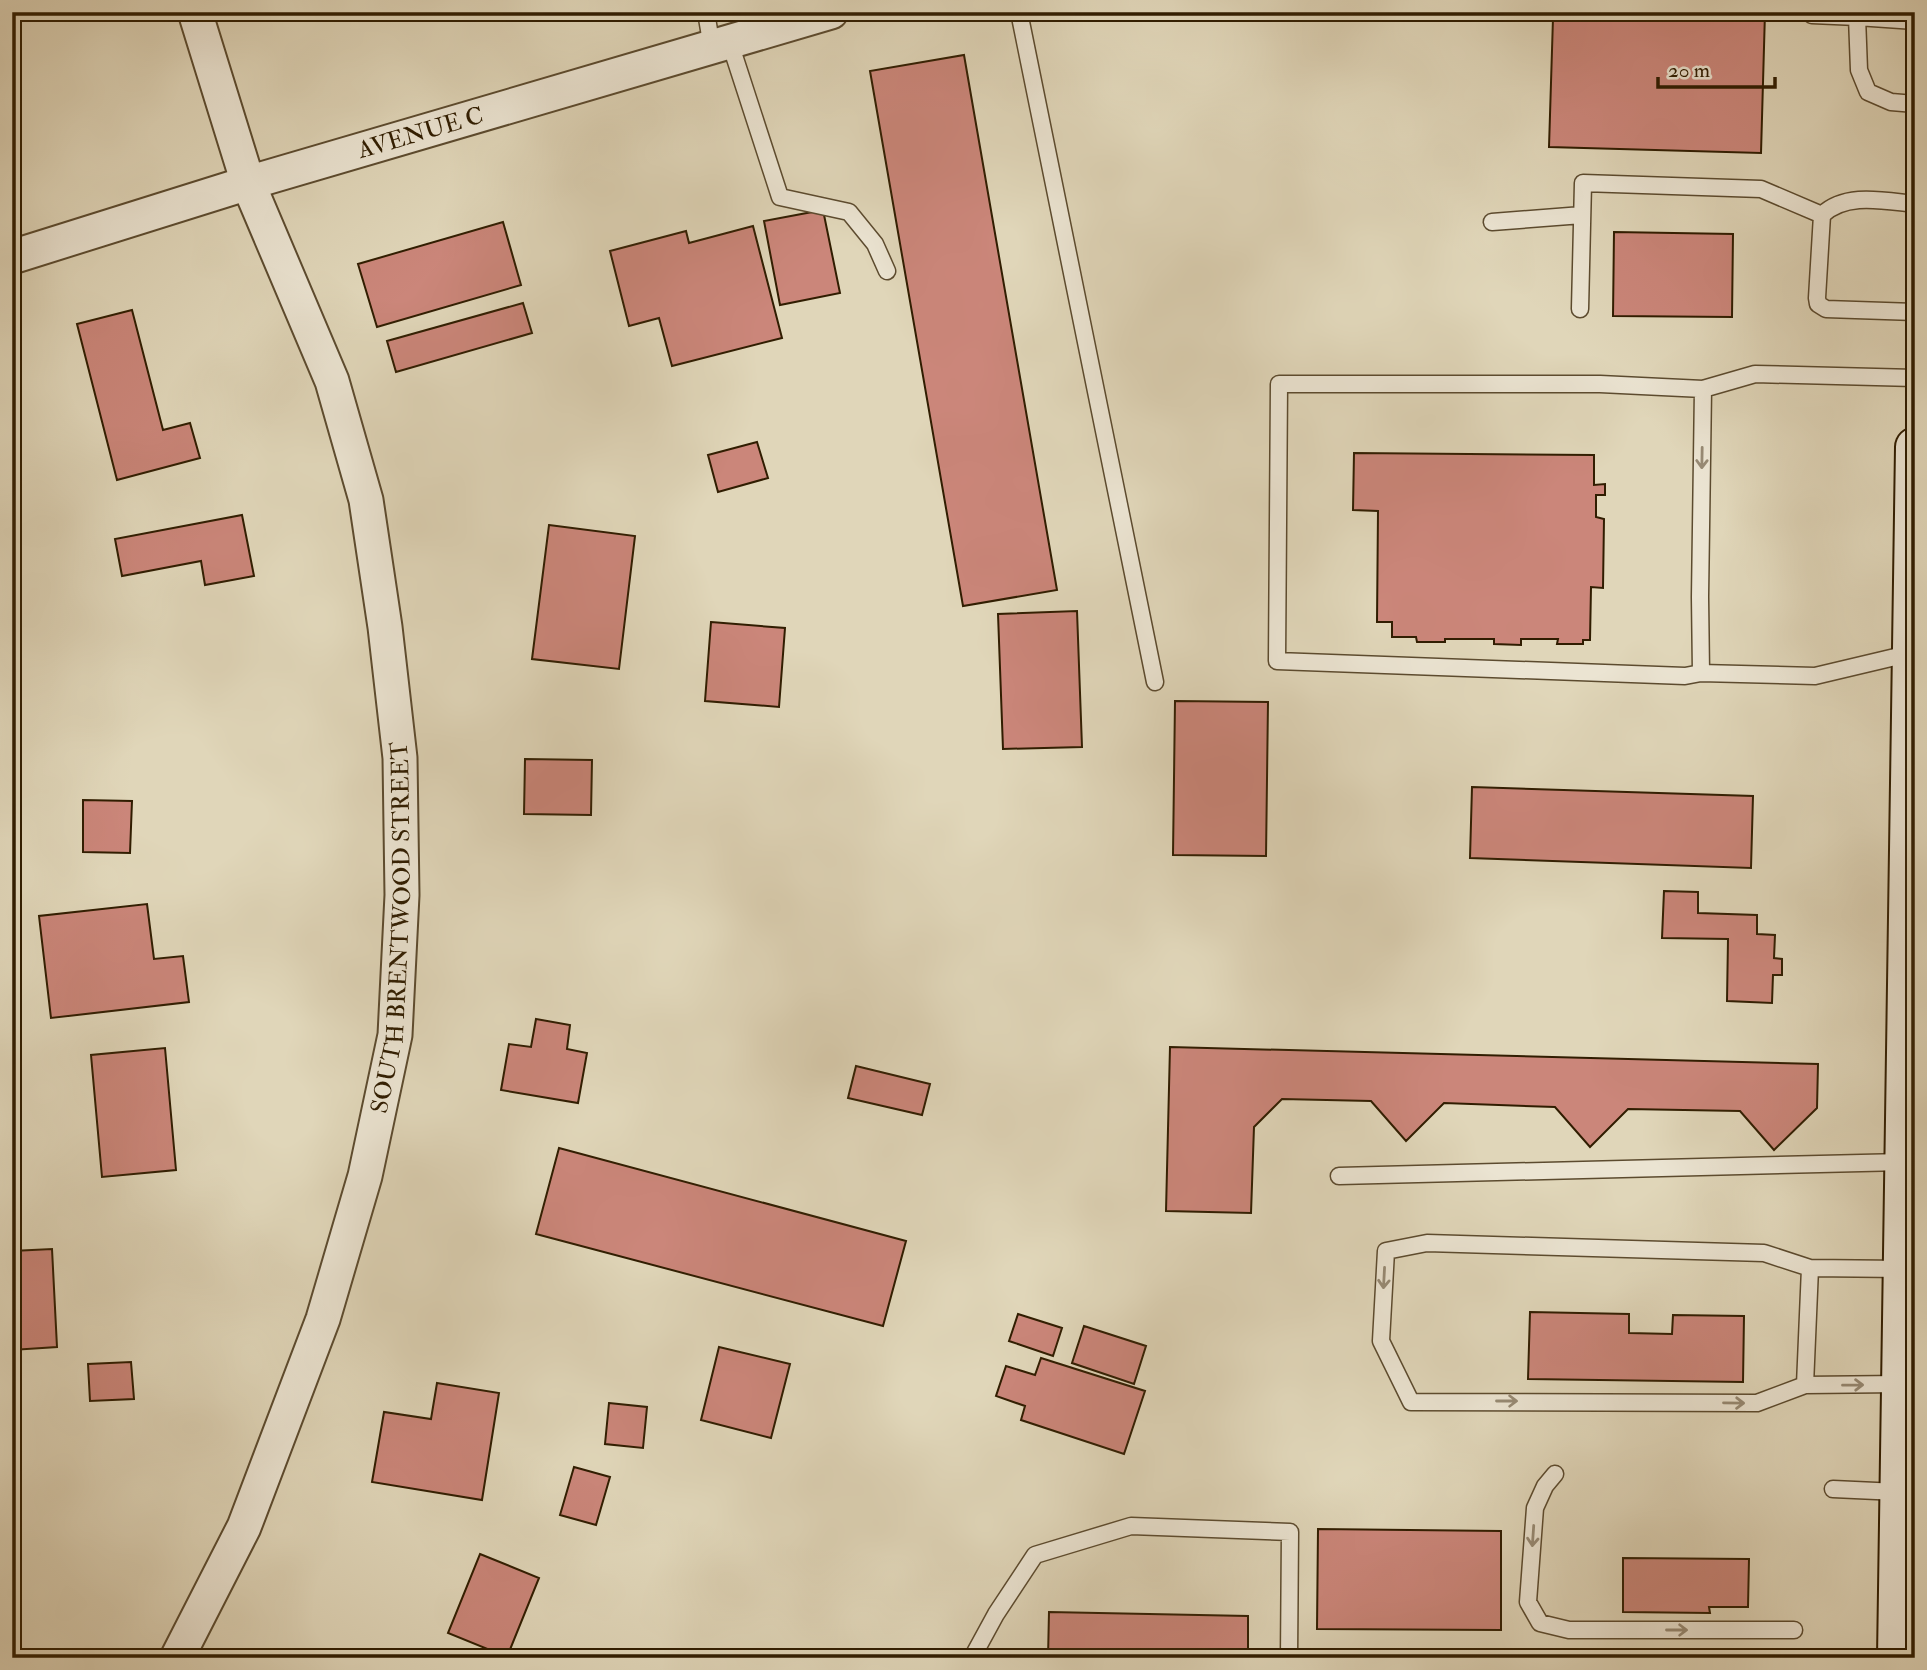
<svg xmlns="http://www.w3.org/2000/svg" width="1927" height="1670" font-family="'IM FELL Double Pica',serif">
  <rect width="100%" height="100%" fill="#e0d6b9"/>
  <filter id="stains"><feTurbulence type="fractalNoise" baseFrequency=".00286" numOctaves="4"/><feColorMatrix values="0 0 0 0 .2 0 0 0 0 .09 0 0 0 0 .02 0 0 0 .5 -.17"/></filter>
  <radialGradient id="worn" r=".72"><stop offset=".6" stop-color="#630" stop-opacity="0"/><stop offset="1" stop-color="#630" stop-opacity=".3"/></radialGradient>
  <path fill="#cb867a" stroke="#301d01" stroke-width="2" d="M1631 12H1765L1761 153 1549 147 1553 18 1630 20Z
    M964 55 1057 590 963 606 870 71Z
    M823 210 840 293 780 305 764 221Z
    M503 222 521 285 377 327 358 264Z
    M753 226 782 338 672 366 659 318 629 326 610 251 686 231 689 243Z
    M1614 232 1733 234 1732 317 1613 316Z
    M523 303 532 333 396 372 387 341Z
    M132 310 163 430 190 423 200 458 117 480 77 324Z
    M757 442 768 478 718 492 708 455Z
    M1354 453 1594 455V485L1605 484V495H1596V517L1604 519 1603 588 1591 587 1590 640H1583V644H1557L1558 639H1521V645L1494 644V639H1445V642H1417L1416 637H1392V622H1377L1378 511 1353 510Z
    M242 515 254 576 205 585 201 561 122 576 115 539Z
    M549 525 635 536 619 669 532 659Z
    M1077 611 1082 747 1003 749 998 614Z
    M711 622 785 628 779 707 705 701Z
    M1175 701 1268 702 1266 856 1173 855Z
    M525 759 592 760 591 815 524 814Z
    M1472 787 1753 796 1751 868 1470 858Z
    M83 800 132 801 130 853 83 852Z
    M1664 891 1698 892V913L1757 915V934L1775 935 1774 958 1782 959V975H1773L1772 1003 1727 1001 1728 939 1662 938Z
    M147 904 154 959 183 956 189 1002 51 1018 39 916Z
    M536 1019 570 1025 567 1049 587 1053 578 1103 501 1090 509 1044 531 1047Z
    M1170 1047 1818 1064 1817 1108 1774 1150 1740 1111 1628 1109 1590 1147 1555 1107 1444 1103 1406 1141 1371 1101 1282 1099 1254 1127 1251 1213 1166 1211Z
    M165 1048 176 1170 102 1177 91 1055Z
    M856 1066 930 1084 922 1115 848 1098Z
    M559 1148 906 1241 883 1326 536 1234Z
    M52 1249 57 1347 12 1350V1251Z
    M1530 1312 1629 1314V1333L1672 1334 1673 1315 1744 1316 1743 1382 1528 1379Z
    M1018 1314 1062 1328 1053 1356 1009 1341Z
    M1084 1326 1146 1346 1134 1384 1072 1363Z
    M719 1347 790 1364 771 1438 701 1420Z
    M1041 1358 1145 1391 1124 1454 1021 1420 1025 1406 996 1396 1006 1366 1035 1375Z
    M131 1362 134 1399 90 1401 88 1364Z
    M437 1383 499 1393 482 1500 372 1482 384 1412 431 1419Z
    M609 1403 647 1407 643 1448 605 1444Z
    M574 1467 610 1477 596 1525 560 1515Z
    M1318 1529 1501 1531V1630L1317 1629Z
    M480 1554 539 1578 507 1657 448 1633Z
    M1623 1558 1749 1559 1748 1607H1709L1710 1613 1623 1612Z
    M1049 1612 1248 1616V1658H1048Z"/>
  <g fill="none" stroke-linecap="round" stroke-linejoin="round">
    <g stroke="#5c4b2f" stroke-width="19">
      <path id="lane" d="M706 12 712 48
        M1019 12 1155 682
        M1810 12 1812 15 1857 17V12
        M1915 21 1857 17 1859 70 1868 92 1891 102 1915 104
        M730 43 780 197 849 212 875 244 887 271
        M1915 204C1884 201 1846 192 1822 215L1817 298 1818 304 1826 309 1915 312
        M1492 222 1582 215
        M1580 309 1583 183 1761 189 1822 215
        M1912 653 1815 676 1701 673 1685 676 1277 661 1279 384H1600L1703 389 1755 374 1915 378
        M1701 673 1700 597 1703 389
        M1339 1176 1903 1162
        M1810 1268 1764 1253 1427 1243 1386 1251 1381 1341 1411 1402 1757 1403 1805 1385 1900 1384
        M1805 1385 1810 1268 1903 1269
        M1555 1474 1545 1486 1535 1508 1528 1602 1540 1623 1569 1630H1794
        M1833 1489 1898 1492
        M972 1658 996 1614 1035 1555 1131 1526 1290 1532 1289 1658"/>
    </g>
    <g stroke="#5c4b2f" stroke-width="37">
      <g id="street">
        <path id="s1" d="M12 257 248 183 831 12"/>
        <path id="s2" d="M177 1658 244 1527 323 1319 365 1176 395 1035 402 895 400 758 385 627 366 500 332 381 248 183 195 12"/>
      </g>
    </g>
    <g stroke="#301d01" stroke-width="42">
      <path id="secondary" d="M1897 1658 1915 447"/>
    </g>
    <use href="#lane" stroke="#ebe4d2" stroke-width="16"/>
    <use href="#street" stroke="#ebe4d2" stroke-width="33"/>
    <use href="#secondary" stroke="#ebe4d2" stroke-width="38"/>
  </g>
  <defs><path id="oneway-shaft" d="M-6 0H5M1.5-3L5.5 0L1.5 3" fill="none" stroke-width="1.6" stroke-linecap="round" stroke-linejoin="round" transform="scale(1.75)"/></defs>
  <g stroke="#978a74">
    <use href="#oneway-shaft" transform="translate(1702 458) rotate(91)"/>
    <use href="#oneway-shaft" transform="translate(1384 1278) rotate(93)"/>
    <use href="#oneway-shaft" transform="translate(1853 1385) rotate(-1)"/>
    <use href="#oneway-shaft" transform="translate(1507 1401)"/>
    <use href="#oneway-shaft" transform="translate(1734 1403) rotate(1)"/>
    <use href="#oneway-shaft" transform="translate(1533 1536) rotate(94)"/>
    <use href="#oneway-shaft" transform="translate(1677 1630)"/>
  </g>
  <g text-anchor="middle" stroke-width="5" stroke-linejoin="round" paint-order="stroke">
    <g font-size="24" fill="#301d01" stroke="#ebe4d2">
      <text dy="8" stroke="none"><textPath href="#s1" startOffset="427">AVENUE C</textPath></text>
      <text dy="8" stroke="none"><textPath href="#s2" startOffset="770">SOUTH BRENTWOOD STREET</textPath></text>
    </g>
  </g>
  <rect width="1927" height="1670" fill="none" stroke="#e0d6b9" stroke-width="42"/>
  <rect x="14" y="14" width="1899" height="1642" fill="none" stroke="#301d01" stroke-width="3.5"/>
  <rect x="21" y="21" width="1885" height="1628" fill="none" stroke="#301d01" stroke-width="2"/>
  <path d="M1658 77v10h117v-10" fill="none" stroke="#301d01" stroke-width="3.5"/>
  <text x="1668" y="77" font-size="21" fill="#301d01" stroke="#ebe4d2" stroke-width="5" paint-order="stroke">20 m</text>
  <rect width="100%" height="100%" filter="url(#stains)"/>
  <rect width="100%" height="100%" fill="url(#worn)"/>
</svg>
